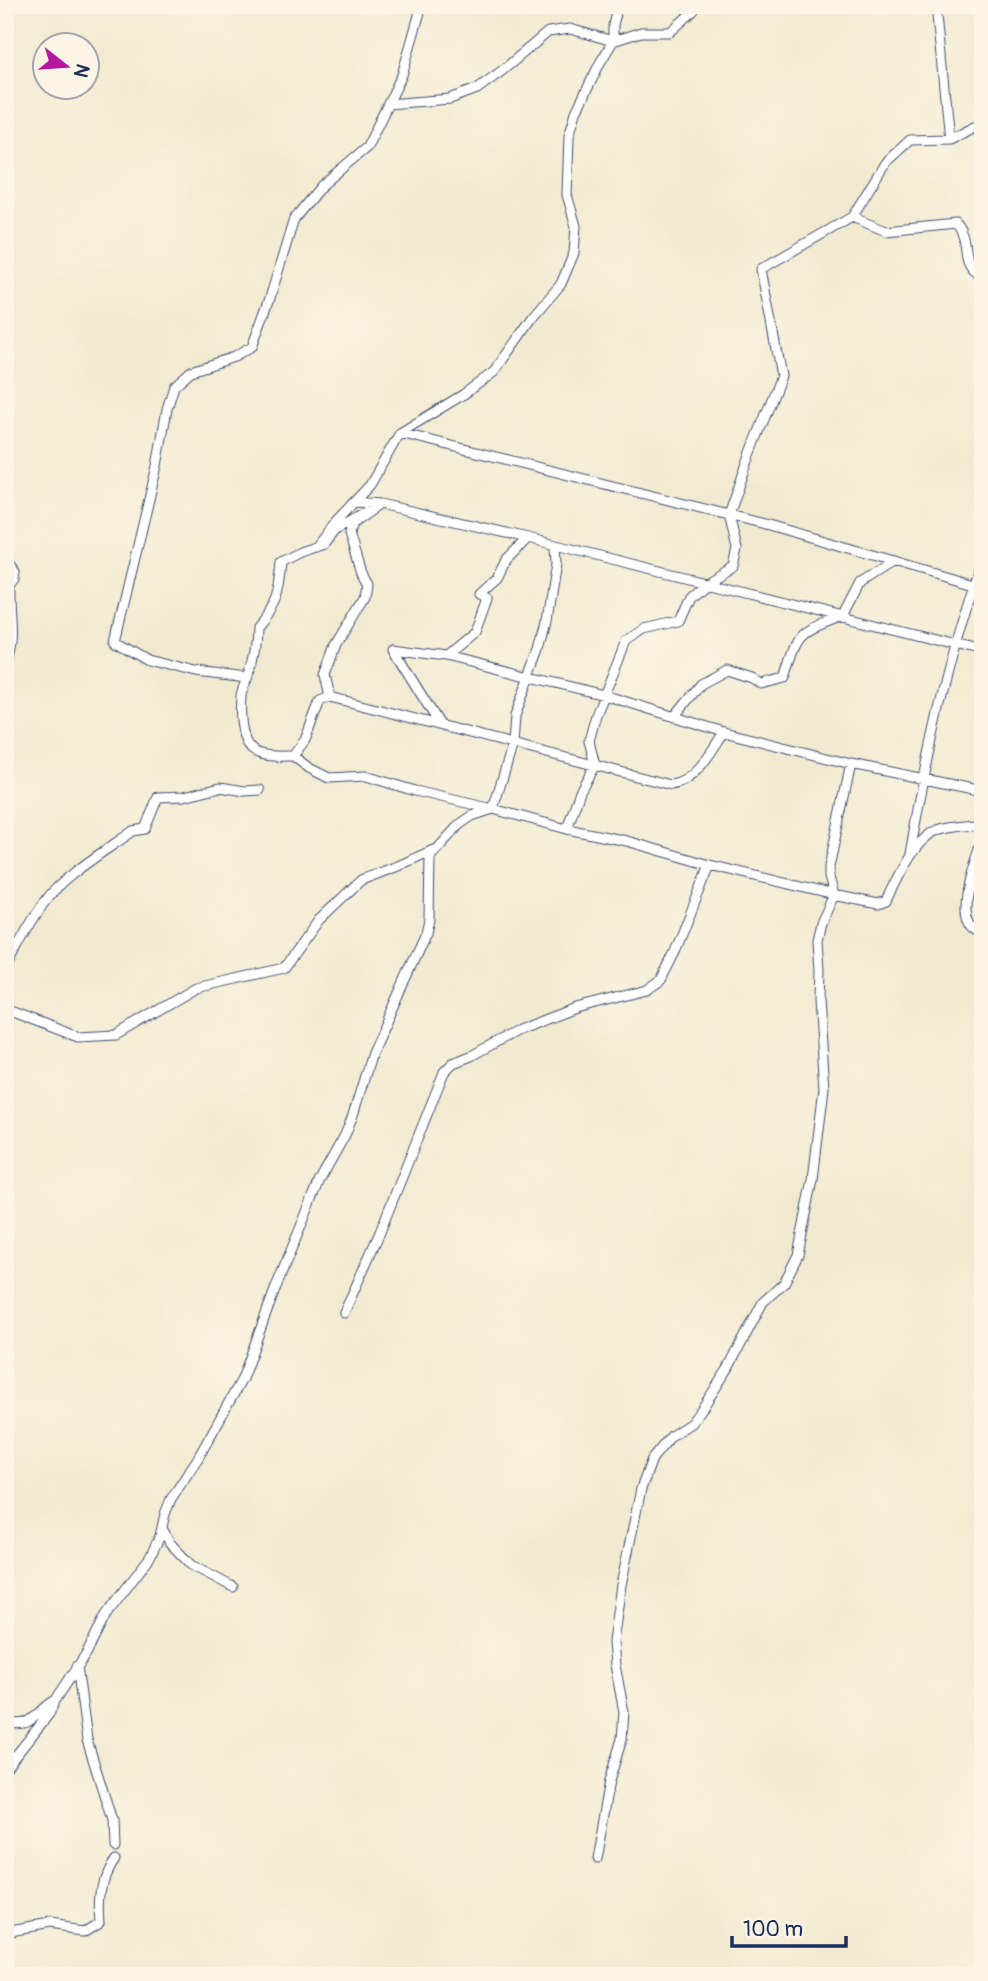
<svg xmlns="http://www.w3.org/2000/svg" width="988" height="1981" font-family="Pangolin,sans-serif">
  <rect width="100%" height="100%" fill="#fcf5e5"/>
  <filter id="ink" filterUnits="userSpaceOnUse"><feTurbulence type="fractalNoise" baseFrequency=".0143" numOctaves="2"/><feDisplacementMap in="SourceGraphic" scale="14" xChannelSelector="R" yChannelSelector="G"/><feConvolveMatrix kernelMatrix="1 2 1 2 8 2 1 2 1" color-interpolation-filters="sRGB"/></filter>
  <filter id="wash" filterUnits="userSpaceOnUse"><feTurbulence type="fractalNoise" baseFrequency=".00686" numOctaves="4" result="noise"/><feDisplacementMap in="SourceGraphic" scale="28" xChannelSelector="R" yChannelSelector="G"/><feGaussianBlur stdDeviation="1.57" result="paint"/><feColorMatrix in="noise" values="0 0 0 0 0 0 0 0 0 0 0 0 0 0 0 0 0 1.4 0 .05"/><feComposite in="paint" operator="in"/></filter>
  <g filter="url(#wash)">
    <rect width="100%" height="100%" fill="#f2ead0"/>
  </g>
  <g filter="url(#ink)">
    <g fill="none" stroke-linecap="round" stroke-linejoin="round">
      <g stroke="#3b4b6f" stroke-width="11">
        <path id="minor" d="M936 5 949 139 975 126H983
          M388 104 450 99 477 89 503 70 548 32 570 29 613 41 641 32H670L687 17 694 10 695 5
          M852 217 886 231 956 224C958 227 961 230 962 234 970 251 960 267 983 278
          M400 433 765 524 983 587
          M354 502 380 504 528 538 983 652
          M380 504 352 524 349 534 361 573 367 584 365 597 336 645 325 675 330 697 320 701 305 740 293 756C281 756 261 758 251 749 240 740 240 710 241 697 241 690 246 683 248 676 253 660 256 645 256 628 278 603 278 594 281 562L300 552 324 544 335 530Z
          M316 547 336 521 370 485 400 433 464 394 494 372 533 317 561 284 574 253 576 226 567 195 569 136 576 112 600 63 613 41V25L618 5
          M5 565H10L15 572 14 579 9 585C8 615 15 635 5 665
          M446 656 604 695 724 732 851 764 983 791
          M247 678 196 672 147 660 115 641 157 466 167 409 174 386 191 371 234 357 252 347 270 298 294 219 321 186 367 147 402 75 422 5
          M330 697 671 785C695 782 712 751 724 732
          M674 717 701 684 727 670 752 678 761 684 785 678C799 632 797 633 843 616L860 583 894 561
          M440 725 393 649 446 656 475 632 487 598 479 594 497 578 506 560 528 538
          M293 756 309 768 329 778 366 776 415 791 493 809 567 829 627 841 710 865 834 895 878 904 886 901C896 879 915 838 938 830 951 825 969 825 983 823
          M567 829 580 791 595 765 589 741 596 715 626 641 644 629 678 621 689 596 705 582 733 566 737 549 729 515 750 455 781 376 761 269 852 217 885 163 910 140 949 139
          M983 838C976 860 958 903 970 924 973 929 978 931 983 934
          M910 854C927 754 949 653 983 557
          M5 937 17 947
          M5 970C18 946 30 921 47 899 66 874 107 850 133 831L145 829 158 797 184 796 220 787 245 791 260 790
          M5 1009 78 1037 116 1035 196 988 284 968 319 920 361 880 398 866 433 850
          M344 1313 380 1232 444 1072 453 1063 471 1056 518 1030 575 1008 647 990 661 980 674 954 710 865
          M162 1528 170 1543 191 1565 233 1587
          M77 1666 87 1740 112 1820 113 1845
          M5 1722C34 1729 33 1714 54 1701
          M5 1769 49 1714 55 1701 86 1654 106 1615 150 1557 160 1536 165 1514 171 1499 198 1458 242 1379 276 1287 320 1180 345 1135 353 1115 372 1053 426 933 429 919 430 857 459 825 472 816 493 809 513 744 515 716 540 649 547 621 556 564 555 545
          M595 1859 609 1781 622 1739 624 1712 615 1665 613 1642 621 1585 641 1489 652 1459 671 1436 691 1423 703 1407 728 1369 763 1302 784 1283 798 1255 813 1179 824 1088 818 1001 819 970 817 940 821 923 834 895 829 877V867L851 764
          M5 1934 50 1926 85 1931 101 1921C99 1897 100 1878 114 1858"/>
      </g>
      <use href="#minor" stroke="#fff" stroke-width="9"/>
    </g>
  </g>
  <rect width="988" height="1981" fill="none" stroke="#fcf5e5" stroke-width="28"/>
  <g transform="translate(66 66) rotate(107)"><circle r="33" fill="#fcf5e5" stroke="#a2a6af" stroke-width="2"/>
  <path d="M0-5L12 26L0 18L-12 26Z" fill="#b5179e"/>
  <text y="-10" font-size="19" font-weight="bold" text-anchor="middle" fill="#1b2f5e">N</text>
  </g>
  <path d="M732 1936v10h114v-10" fill="none" stroke="#1b2f5e" stroke-width="3.5"/>
  <text x="743" y="1936" font-size="21" fill="#1b2f5e" stroke="#fcf5e5" stroke-width="5" paint-order="stroke">100 m</text>
</svg>
